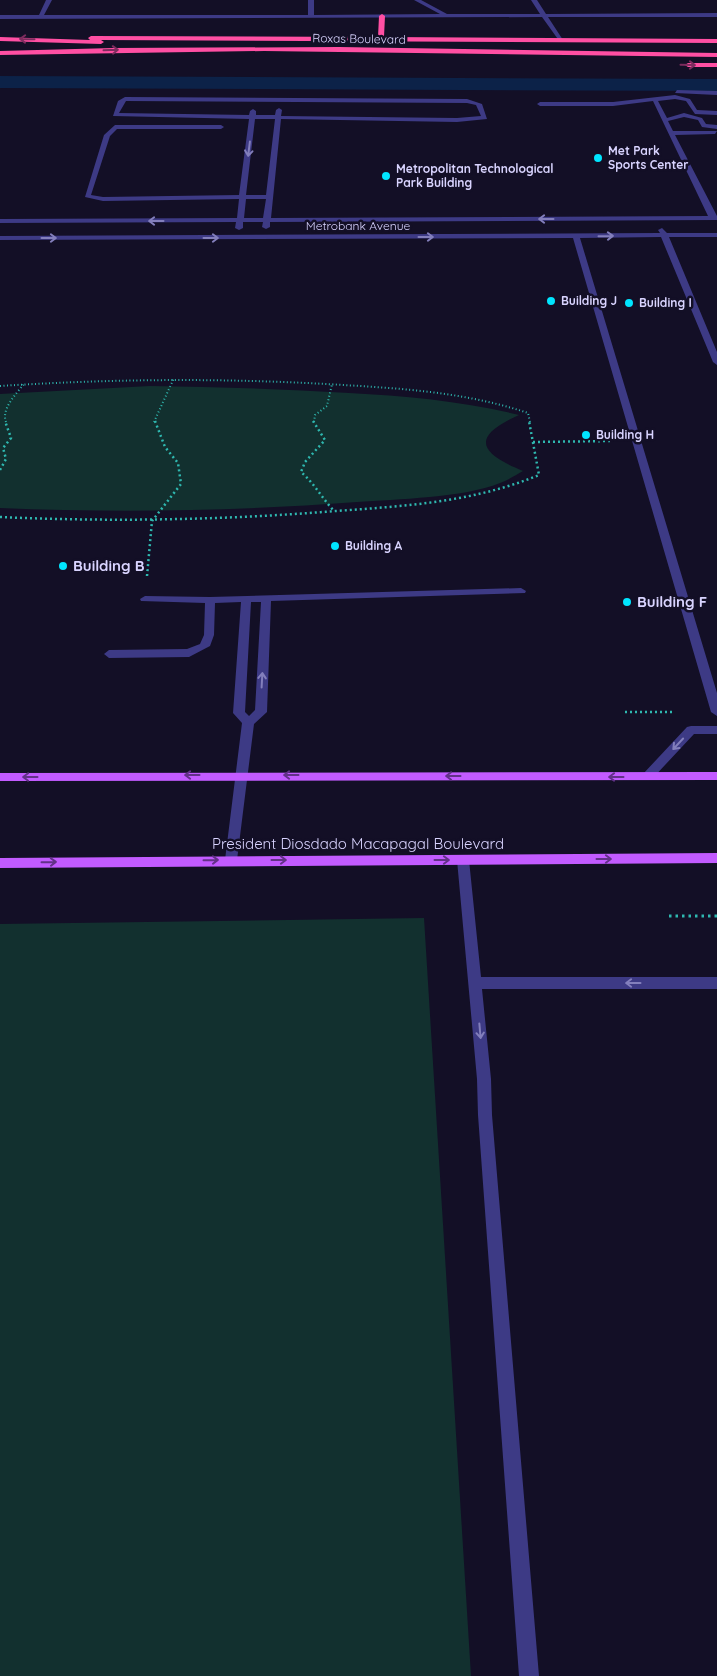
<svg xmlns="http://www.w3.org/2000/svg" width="717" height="1676" font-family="Quicksand,sans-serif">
  <rect width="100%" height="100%" fill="#130f26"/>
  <path fill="#12302f" d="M150 386C216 387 282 389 349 393 406 396 462 401 519 415 470 437 479 453 523 471 516 475 508 480 500 483 463 498 397 499 357 502 238 511 119 513 0 508V394Z
    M424 918 471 1676H0V924Z"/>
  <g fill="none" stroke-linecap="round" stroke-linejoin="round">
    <path fill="#0c2248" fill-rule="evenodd" d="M0 76 717 79V91L0 88Z"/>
    <path stroke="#2fb8b0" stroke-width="2" stroke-dasharray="1 2.5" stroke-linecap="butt" d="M0 386C109 379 217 378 326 384 395 388 462 391 528 413L530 422
      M6 422C1 409 16 394 24 384
      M154 422 174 378
      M314 422 315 415 327 406 332 384"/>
    <path stroke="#2fb8b0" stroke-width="2.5" stroke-dasharray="2 3" stroke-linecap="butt" d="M313 421 325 440 305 462 301 472C314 483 322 498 334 511
      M533 442 611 441
      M0 470 6 459 3 448 11 438 5 421
      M0 517C112 522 224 520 336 511 406 506 474 502 539 475L529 421
      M147 576 152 521 181 484 178 463 165 447 155 421
      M625 712H672"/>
    <path stroke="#2fb8b0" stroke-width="3" stroke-dasharray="2.5 4" stroke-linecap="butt" d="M669 916H717"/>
    <path fill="#3d3a85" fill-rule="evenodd" d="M46 0H52L44 15H308V0H314V15L440 14 414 0H421L447 14H540L531 0H537L546 14 717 13V17H548L563 40 560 42 542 17 0 19V15H39Z
      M677 90 717 91V95L675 93Z
      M675 95 690 99 697 110 717 111V115L695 114 686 101 675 99 658 101 667 118 684 113 702 118 706 124 717 125V129L702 127 698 120 684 117 668 121 673 131H717L715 134 675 135 717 216V220L270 222V227L266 229 262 227 263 222H243V228L239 230 235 228 236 222 0 223V219L237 218 239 199 103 201 85 197 104 135 115 125H221L224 127 221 129H117L110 136 91 195 103 197 239 195 249 119 113 116 118 101 125 97 467 99 482 104 487 119 457 122 281 119 271 218 708 216 653 101 613 106H540L537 104 540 102H613ZM126 101 467 103 476 105 481 116 457 118 281 116 282 110 279 108 276 110 275 115H256V111L253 109 250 111 249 115 119 113ZM255 119H275L266 195H246ZM246 199H266L263 218H244Z
      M662 228 667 233H717V237H669L717 352V365L713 362 661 237 580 238 717 693V716L711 712 573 238 0 240V236L660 233 658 230Z
      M521 588 526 591 525 593 271 601 267 712 254 724 237 860 235 863H227L225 860 242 723 233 713 241 602 215 603 214 635 210 646 189 657 109 658 104 654 109 650 187 649 200 644 204 635 205 603 141 601 140 599 145 596 210 597ZM251 602H261L255 710 249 716 245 712Z
      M691 726H717V734H694L651 780H643L641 777 643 774 687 727Z
      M463 855 467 857 469 860 481 977H717V989H482L491 1079 492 1115 539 1676H519L478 1115 477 1079 457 860 459 857Z"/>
    <path fill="#c25bff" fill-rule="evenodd" d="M717 772V780L0 781V773Z
      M717 853V863L0 868V858Z"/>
    <path fill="#ff4fa3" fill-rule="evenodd" d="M382 14 385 16 384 37 717 39V43L101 40 104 42 101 44 0 41V37L90 40 88 38 91 36 378 37 379 16Z
      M339 47 717 53V57L264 51 0 55V51L113 48Z
      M717 63V67H688L685 65 688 63Z"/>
  </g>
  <defs><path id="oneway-shaft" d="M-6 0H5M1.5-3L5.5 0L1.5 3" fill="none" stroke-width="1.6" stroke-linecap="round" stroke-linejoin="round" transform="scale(1.25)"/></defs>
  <g stroke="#7d2c5e">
    <use href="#oneway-shaft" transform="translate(27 39) rotate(-179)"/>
    <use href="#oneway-shaft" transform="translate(111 50) rotate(-2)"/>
    <use href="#oneway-shaft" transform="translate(688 65) rotate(1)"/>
  </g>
  <g stroke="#837fbc">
    <use href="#oneway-shaft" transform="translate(249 149) rotate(97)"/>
    <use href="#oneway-shaft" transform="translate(546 219) rotate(180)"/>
    <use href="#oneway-shaft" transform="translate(156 221) rotate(180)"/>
    <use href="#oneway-shaft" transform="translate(606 236) rotate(-1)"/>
    <use href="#oneway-shaft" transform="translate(426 237)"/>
    <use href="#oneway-shaft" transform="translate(49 238)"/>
    <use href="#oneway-shaft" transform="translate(211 238)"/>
    <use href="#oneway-shaft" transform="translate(262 680) rotate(-87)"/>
    <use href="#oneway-shaft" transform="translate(678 744) rotate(133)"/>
    <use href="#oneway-shaft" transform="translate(633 983) rotate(180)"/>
    <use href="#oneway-shaft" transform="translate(480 1031) rotate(85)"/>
  </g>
  <g stroke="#623188">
    <use href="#oneway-shaft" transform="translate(192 775) rotate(180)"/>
    <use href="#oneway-shaft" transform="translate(291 775) rotate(-180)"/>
    <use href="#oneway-shaft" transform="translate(453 776) rotate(-180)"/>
    <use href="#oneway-shaft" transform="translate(30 777) rotate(180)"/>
    <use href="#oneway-shaft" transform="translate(616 777) rotate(-180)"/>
    <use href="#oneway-shaft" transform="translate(604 859)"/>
    <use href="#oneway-shaft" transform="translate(211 860) rotate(-1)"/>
    <use href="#oneway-shaft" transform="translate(279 860)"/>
    <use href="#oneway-shaft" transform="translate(442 860)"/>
    <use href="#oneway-shaft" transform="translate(49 862) rotate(-1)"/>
  </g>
  <g fill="#00e5ff" stroke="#130f26" stroke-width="2">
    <circle cx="598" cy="158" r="5"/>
    <circle cx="386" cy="176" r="5"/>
    <circle cx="551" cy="301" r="5"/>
    <circle cx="629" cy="303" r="5"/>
    <circle cx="586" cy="435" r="5"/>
    <circle cx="335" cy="546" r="5"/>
    <circle cx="63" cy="566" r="5"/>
    <circle cx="627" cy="602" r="5"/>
  </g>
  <g text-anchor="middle" stroke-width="5" stroke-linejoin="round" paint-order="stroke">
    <g font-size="12" fill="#d9d4ff" stroke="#130f26">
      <text transform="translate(359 39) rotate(1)" y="4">Roxas Boulevard</text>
      <text x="358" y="230">Metrobank Avenue</text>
    </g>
    <g font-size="12" font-weight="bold" fill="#d9d4ff" stroke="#130f26" text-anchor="start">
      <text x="608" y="155">Met Park<tspan x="608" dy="14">Sports Center</tspan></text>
      <text x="396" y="173">Metropolitan Technological<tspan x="396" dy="14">Park Building</tspan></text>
      <text x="561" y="305">Building J</text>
      <text x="639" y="307">Building I</text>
      <text x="596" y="439">Building H</text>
      <text x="345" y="550">Building A</text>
    </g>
    <g font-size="15" font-weight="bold" fill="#d9d4ff" stroke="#130f26" text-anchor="start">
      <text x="73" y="571">Building B</text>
      <text x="637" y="607">Building F</text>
    </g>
    <g font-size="15" fill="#d9d4ff" stroke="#130f26">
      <text x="358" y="849">President Diosdado Macapagal Boulevard</text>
    </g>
  </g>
</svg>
